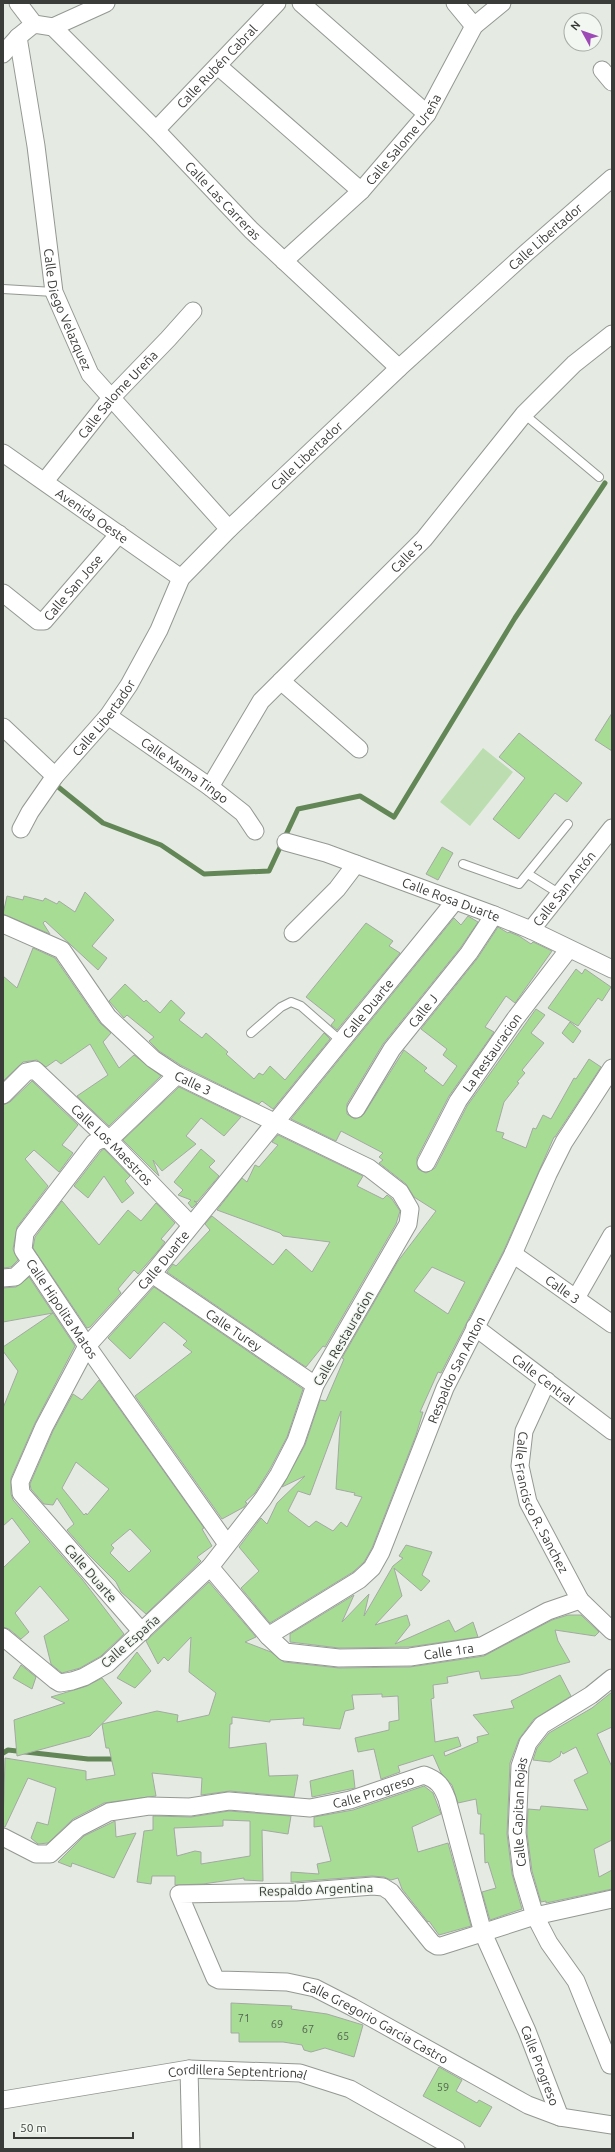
<svg xmlns="http://www.w3.org/2000/svg" width="615" height="2152" font-family="Ubuntu,sans-serif">
  <rect width="100%" height="100%" fill="#e5ebe3"/>
  <path fill="#bbddb0" d="M483 748 513 772 470 826 440 802Z"/>
  <g fill="none" stroke-linecap="round" stroke-linejoin="round">
    <path stroke="#638656" stroke-width="5" d="M57 786 103 823 161 845 204 874 269 871 298 809 360 796 394 817 515 618 605 483
      M3 1753 8 1750 88 1759H117"/>
  </g>
  <path fill="#a7dc95" stroke="#a4a9a2" fill-rule="evenodd" d="M612 713V751L595 740Z
    M519 733 582 783 567 802 555 793 519 839 493 819 525 778 499 757Z
    M442 847 453 853 438 880 426 874Z
    M85 892 114 920 92 946 107 958 98 970 45 921 43 923 50 934 3 914 7 896 23 900 24 896 43 901 45 898 57 904 59 901 75 912Z
    M468 916 478 922 461 947 383 1044 347 1104V1114L355 1119 364 1114 404 1050 427 1068 424 1071 443 1086 457 1066 443 1055 447 1049 421 1029 477 959 498 927 508 933 509 932 519 936 531 944 533 942 552 951 515 1003 506 996 485 1027 494 1032 449 1096 417 1158 418 1169 426 1173 435 1168 467 1106 536 1009 545 1015 531 1033 544 1043 522 1070 525 1073 517 1082 519 1083 504 1102 496 1131 504 1133 502 1138 526 1148 533 1128 536 1129 543 1115 551 1119 574 1078 576 1079 589 1059 601 1067 555 1137H554L504 1250 441 1373 438 1372 420 1412H423L416 1435 372 1548 364 1562 353 1572 270 1623 241 1588 259 1571 239 1547 261 1518 267 1524 277 1503 305 1476 282 1487 305 1445 320 1400 326 1401 344 1359 342 1358 398 1261 436 1211 414 1197 406 1184 379 1163 383 1160 379 1157 383 1153 341 1131 336 1141 291 1119 454 918 461 925ZM432 1267 465 1282 448 1314 414 1291ZM341 1411 336 1489 355 1493 354 1495 362 1497 347 1527 341 1522 333 1531 316 1521 309 1527 288 1511 298 1491 310 1495Z
    M366 923 393 941 389 946 400 953 337 1030 331 1025 335 1020 306 997Z
    M33 948 55 958 100 1023 111 1033 103 1042 119 1068 134 1055 161 1076 109 1126 77 1096 108 1075 90 1044 61 1064 56 1060 46 1067 37 1060 23 1062 3 1081V976L17 988Z
    M576 969 582 974 585 969 611 987 602 1001 598 998 578 1026 548 1008Z
    M125 984 144 1002 146 1000 160 1013 171 1000 185 1013 179 1020 202 1038 206 1033 228 1052 226 1054 254 1079 259 1073 263 1075 270 1066 285 1080 324 1033 330 1039 273 1109 262 1101 259 1104 182 1066 159 1051 149 1041 154 1037 127 1015 124 1018 109 1001Z
    M570 1022 581 1031 573 1043 562 1033Z
    M32 1081 78 1125 62 1145 73 1153 59 1172 34 1150 25 1159 48 1186 17 1227 13 1249 18 1260 11 1267 3 1268V1105L10 1102Z
    M179 1087 241 1117 224 1136 201 1118 186 1136 196 1144 162 1171 153 1160 159 1176 123 1140Z
    M278 1135 363 1176 357 1186 383 1199 387 1195 392 1199 400 1211 396 1224 325 1347 323 1346 306 1367 167 1272 173 1264 176 1266 210 1230 205 1224 212 1216 273 1265 286 1249 312 1272 330 1242 283 1236 280 1233 217 1210 242 1178 247 1182 255 1165 259 1167 278 1145 272 1142Z
    M104 1149 130 1176 125 1181 134 1193 122 1203 104 1176 88 1198 74 1186 101 1151Z
    M201 1149 215 1161 209 1167 219 1176 197 1202 194 1201 197 1203 192 1208 188 1203 191 1200 178 1195 183 1190 174 1182Z
    M62 1201 99 1245 128 1210 141 1221 156 1203 175 1223 161 1239 165 1242 158 1251 138 1274 134 1270 118 1289 121 1293 90 1327 87 1328 33 1248 35 1237Z
    M29 1277 53 1313 3 1322V1288L16 1287Z
    M154 1287 303 1389 287 1437 270 1469 255 1493 245 1502 247 1503 244 1507 222 1519 135 1396 192 1352 183 1345 187 1341 164 1322 130 1359 108 1338Z
    M53 1313 75 1346 35 1423 11 1478V1494L13 1500 82 1579 124 1634 101 1656 80 1668 62 1673 51 1664 44 1636 69 1620 40 1586 15 1613 29 1632 21 1639 9 1629 3 1627V1568L30 1542 12 1518 3 1526V1408L18 1371 3 1351V1347Z
    M99 1380 204 1528 202 1529 212 1546 197 1557 201 1561 146 1614 121 1592 116 1582 88 1554 67 1530 74 1524 57 1498 53 1505 44 1504 31 1489 30 1484 53 1431 73 1394 82 1400ZM76 1462 109 1489 87 1515 86 1513 84 1515 62 1488ZM130 1529 151 1551 129 1572 110 1553 114 1548 111 1545Z
    M406 1545 432 1552 422 1575 430 1581 421 1591 394 1568 402 1596 375 1625 407 1615 410 1625 395 1644 449 1620 455 1632 473 1622 478 1637 409 1647 339 1648 290 1642V1634L354 1595 342 1622 369 1594 364 1616 393 1566 403 1558 399 1556Z
    M209 1582 256 1637 245 1642 271 1652 284 1662 339 1668 410 1667 484 1656 552 1620 568 1615H581L599 1632 595 1636 555 1630 558 1641 570 1662 520 1675 481 1679 479 1671 447 1677 448 1683 433 1685 434 1698 431 1699 435 1742 458 1737 461 1746 444 1752 445 1756 478 1742 477 1737 489 1734 473 1715 514 1708 511 1701 560 1675 571 1696 534 1719 519 1739 510 1763 507 1834 512 1874 522 1909 490 1920 482 1892 496 1888 488 1862 485 1863 484 1834H480L481 1814H478L476 1799 458 1803 452 1785 441 1773 433 1755 398 1766 400 1772 381 1779 374 1749 358 1752 355 1738 389 1730V1722L399 1720 398 1696 382 1697V1694L352 1695 354 1709 345 1711 340 1729 303 1725 304 1718 270 1720V1722L232 1717V1724H230L229 1748 266 1743 269 1776 298 1775 294 1797 230 1791 201 1795 202 1778 152 1773 156 1796 104 1803 73 1819 48 1843 38 1844 31 1838 37 1822 48 1825 56 1788 28 1778 5 1827H3L5 1758 86 1771V1780L115 1775 109 1748H106L102 1724 157 1711 178 1715 177 1722 209 1715 216 1693 189 1672 191 1637 168 1661 164 1657 158 1664 146 1641Z
    M137 1652 151 1671 135 1688 117 1678Z
    M21 1665 36 1677 32 1689 13 1678Z
    M102 1678 122 1703 90 1736 17 1756 14 1720 65 1703 51 1697 87 1686Z
    M612 1692V1727L597 1734 612 1767V1840L594 1849 599 1877 612 1870V1889L546 1903V1901L541 1902 532 1871 527 1833 528 1809 540 1810 541 1806 588 1810 574 1780 588 1773 576 1747 563 1754 561 1751 560 1756 550 1762 533 1760 537 1748 549 1733 592 1708Z
    M353 1770 355 1788 312 1797 310 1781Z
    M424 1786 433 1793 441 1814 412 1827 418 1852 448 1843 471 1926 439 1935 429 1921 428 1922 402 1889 398 1878 391 1880 384 1877 372 1876 291 1882V1872L319 1874 317 1864 331 1861 322 1826 314 1827V1817L353 1810Z
    M229 1811 291 1816 288 1834 262 1830 263 1881 244 1880V1878L203 1884 175 1885V1876H152L151 1884 137 1882 144 1831 153 1830V1816L191 1817ZM223 1820 250 1821V1856L201 1864V1852L195 1851 177 1856 174 1828 223 1826Z
    M115 1821 116 1837 136 1833 114 1878 72 1863 71 1867 58 1862 84 1836Z
    M231 2003 292 2006 291 2009 327 2014 363 2025 354 2057 325 2048 311 2052 304 2050 302 2045 283 2042H239V2033H231Z
    M439 2067 462 2080 456 2091 477 2103 479 2100 492 2107 480 2127 423 2096Z"/>
  <g fill="none" stroke-linecap="round" stroke-linejoin="round">
    <g stroke="#939992" stroke-width="10">
      <path id="lane" d="M3 289 54 292
        M524 414 599 477
        M463 864 519 884 568 824
        M528 874 560 894
        M251 1033 281 1007 291 1002 301 1006 341 1041"/>
    </g>
    <g stroke="#939992" stroke-width="19">
      <g id="street">
        <path d="M18 3 34 24"/>
        <path d="M301 3 427 114"/>
        <path d="M455 3 474 26"/>
        <path id="s1" d="M53 27 156 130 251 230 399 368"/>
        <path id="s2" d="M18 37 36 146 54 292 90 374 229 529"/>
        <path d="M3 54 18 37 34 24 53 27 106 3"/>
        <path d="M218 66 361 191"/>
        <path d="M602 70 612 82"/>
        <path id="s3" d="M156 130 277 3"/>
        <path id="s4" d="M284 261 361 191 427 114 474 26 502 3"/>
        <path id="s5" d="M3 453 181 578"/>
        <path id="s6" d="M45 481 111 398 168 339 193 311"/>
        <path id="s7" d="M3 593 38 621H44L119 534"/>
        <path d="M281 681 359 749"/>
        <path id="s8" d="M108 716 210 787 243 813 255 831"/>
        <path d="M3 727 55 776"/>
        <path id="s9" d="M210 787 261 701 424 539 524 414 574 364 612 334"/>
        <path id="s10" d="M21 829 30 812 55 776 108 716 129 685 159 630 181 578 229 529 399 368 526 253 612 178"/>
        <path id="s11" d="M286 842 326 853 494 915 531 930 612 969"/>
        <path id="s12" d="M3 924 62 950 108 1017 153 1059 177 1075 369 1168 400 1192 410 1209 408 1224 315 1385 296 1441 279 1474 263 1499 210 1567 107 1664 84 1677 72 1681 60 1683 55 1680 3 1637"/>
        <path id="s13" d="M531 930 612 828"/>
        <path d="M293 933 337 889 356 864"/>
        <path id="s14" d="M177 1075 109 1140 102 1139 94 1143 25 1233 23 1250 87 1346 227 1544"/>
        <path id="s15" d="M3 1095 26 1072 35 1070 109 1140 191 1225"/>
        <path id="s16" d="M356 1109 392 1049 469 953 494 915"/>
        <path id="s17" d="M426 1163 458 1101 515 1019 569 949"/>
        <path id="s18" d="M513 1254 612 1324"/>
        <path id="s19" d="M152 1274 315 1385"/>
        <path d="M3 1278 15 1277 31 1262"/>
        <path d="M576 1298 612 1235"/>
        <path id="s20" d="M475 1327 612 1431"/>
        <path id="s21" d="M547 1381 524 1431 520 1466 528 1502 580 1600 612 1631"/>
        <path id="s22" d="M210 1567 268 1636 285 1652 339 1658 410 1657 482 1646 548 1611 580 1600"/>
        <path id="s23" d="M142 1632 21 1493 20 1482 44 1427 87 1346 152 1274 455 901"/>
        <path id="s24" d="M268 1636 359 1580 372 1568 381 1552 445 1388 513 1254 548 1174 564 1142 612 1068"/>
        <path id="s25" d="M3 1837 36 1854H50L78 1828 109 1812 149 1806 190 1807 229 1801 310 1808 350 1800 424 1775C438 1780 442 1786 447 1799L483 1933 527 2031 560 2117"/>
        <path id="s26" d="M612 1899 535 1916 441 1946H437L432 1943 391 1892 383 1887 373 1886 296 1892 179 1894 215 1978 219 1980 287 1982 315 1988 352 2007 528 2105 560 2117 612 2125"/>
        <path id="s27" d="M610 2065 576 1981 549 1943 535 1916 522 1873 517 1833 520 1766 528 1743 542 1725 591 1695 612 1678"/>
        <path d="M189 2069 191 2149"/>
        <path id="s28" d="M3 2100 189 2069 300 2073 350 2089 456 2149"/>
      </g>
    </g>
    <use href="#lane" stroke="#fff" stroke-width="8"/>
    <use href="#street" stroke="#fff" stroke-width="17"/>
  </g>
  <g text-anchor="middle" stroke-width="3" stroke-linejoin="round" paint-order="stroke">
    <g font-size="11" fill="#556450">
      <text x="244" y="2022">71</text>
      <text x="277" y="2028">69</text>
      <text x="308" y="2033">67</text>
      <text x="343" y="2040">65</text>
      <text x="443" y="2091">59</text>
    </g>
    <g font-size="13" fill="#3a3c39" stroke="#f2f8f1">
      <text dy="5" stroke="none"><textPath href="#s3" startOffset="88">Calle Rubén Cabral</textPath></text>
      <text dy="5" stroke="none"><textPath href="#s4" startOffset="171">Calle Salome Ureña</textPath></text>
      <text dy="5" stroke="none"><textPath href="#s1" startOffset="243">Calle Las Carreras</textPath></text>
      <text dy="5" stroke="none"><textPath href="#s10" startOffset="799">Calle Libertador</textPath></text>
      <text dy="5" stroke="none"><textPath href="#s2" startOffset="278">Calle Diego Velazquez</textPath></text>
      <text dy="5" stroke="none"><textPath href="#s6" startOffset="113">Calle Salome Ureña</textPath></text>
      <text dy="5" stroke="none"><textPath href="#s10" startOffset="475">Calle Libertador</textPath></text>
      <text dy="5" stroke="none"><textPath href="#s5" startOffset="109">Avenida Oeste</textPath></text>
      <text dy="5" stroke="none"><textPath href="#s9" startOffset="305">Calle 5</textPath></text>
      <text dy="5" stroke="none"><textPath href="#s7" startOffset="95">Calle San Jose</textPath></text>
      <text dy="5" stroke="none"><textPath href="#s10" startOffset="139">Calle Libertador</textPath></text>
      <text dy="5" stroke="none"><textPath href="#s8" startOffset="94">Calle Mama Tingo</textPath></text>
      <text dy="5" stroke="none"><textPath href="#s13" startOffset="53">Calle San Antón</textPath></text>
      <text dy="5" stroke="none"><textPath href="#s11" startOffset="175">Calle Rosa Duarte</textPath></text>
      <text dy="5" stroke="none"><textPath href="#s23" startOffset="786">Calle Duarte</textPath></text>
      <text dy="5" stroke="none"><textPath href="#s16" startOffset="119">Calle J</textPath></text>
      <text dy="5" stroke="none"><textPath href="#s17" startOffset="129">La Restauracion</textPath></text>
      <text dy="5" stroke="none"><textPath href="#s12" startOffset="254">Calle 3</textPath></text>
      <text dy="5" stroke="none"><textPath href="#s15" startOffset="149">Calle Los Maestros</textPath></text>
      <text dy="5" stroke="none"><textPath href="#s23" startOffset="462">Calle Duarte</textPath></text>
      <text dy="5" stroke="none"><textPath href="#s18" startOffset="61">Calle 3</textPath></text>
      <text dy="5" stroke="none"><textPath href="#s14" startOffset="311">Calle Hipolita Matos</textPath></text>
      <text dy="5" stroke="none"><textPath href="#s19" startOffset="99">Calle Turey</textPath></text>
      <text transform="translate(343 1338) rotate(-60)" y="5">Calle Restauracion</text>
      <text dy="5" stroke="none"><textPath href="#s24" startOffset="340">Respaldo San Anton</textPath></text>
      <text dy="5" stroke="none"><textPath href="#s20" startOffset="86">Calle Central</textPath></text>
      <text dy="5" stroke="none"><textPath href="#s21" startOffset="131">Calle Francisco R. Sanchez</textPath></text>
      <text transform="translate(91 1573) rotate(49)" y="5">Calle Duarte</text>
      <text transform="translate(130 1641) rotate(-41)" y="5">Calle España</text>
      <text dy="5" stroke="none"><textPath href="#s22" startOffset="278">Calle 1ra</textPath></text>
      <text dy="5" stroke="none"><textPath href="#s25" startOffset="392">Calle Progreso</textPath></text>
      <text dy="5" stroke="none"><textPath href="#s27" startOffset="274">Calle Capitan Rojas</textPath></text>
      <text transform="translate(316 1889) rotate(-2)" y="5">Respaldo Argentina</text>
      <text dy="5" stroke="none"><textPath href="#s26" startOffset="728">Calle Gregorio Garcia Castro</textPath></text>
      <text dy="5" stroke="none"><textPath href="#s25" startOffset="763">Calle Progreso</textPath></text>
      <text dy="5" stroke="none"><textPath href="#s28" startOffset="237">Cordillera Septentrional</textPath></text>
    </g>
  </g>
  <rect width="615" height="2152" fill="none" stroke="#3a3c39" stroke-width="8"/>
  <g transform="translate(583 32) rotate(310)"><circle r="19" fill="#f2f8f1" stroke="#a8ada7"/>
  <path d="M0-3L7 15L0 10L-7 15Z" fill="#9d49b6"/>
  <text y="-6" font-size="11" font-weight="bold" text-anchor="middle" fill="#3a3c39">N</text>
  </g>
  <path d="M14 2132v6h119v-6" fill="none" stroke="#3a3c39" stroke-width="2"/>
  <text x="20" y="2132" font-size="12" fill="#3a3c39" stroke="#f2f8f1" stroke-width="3" paint-order="stroke">50 m</text>
</svg>
